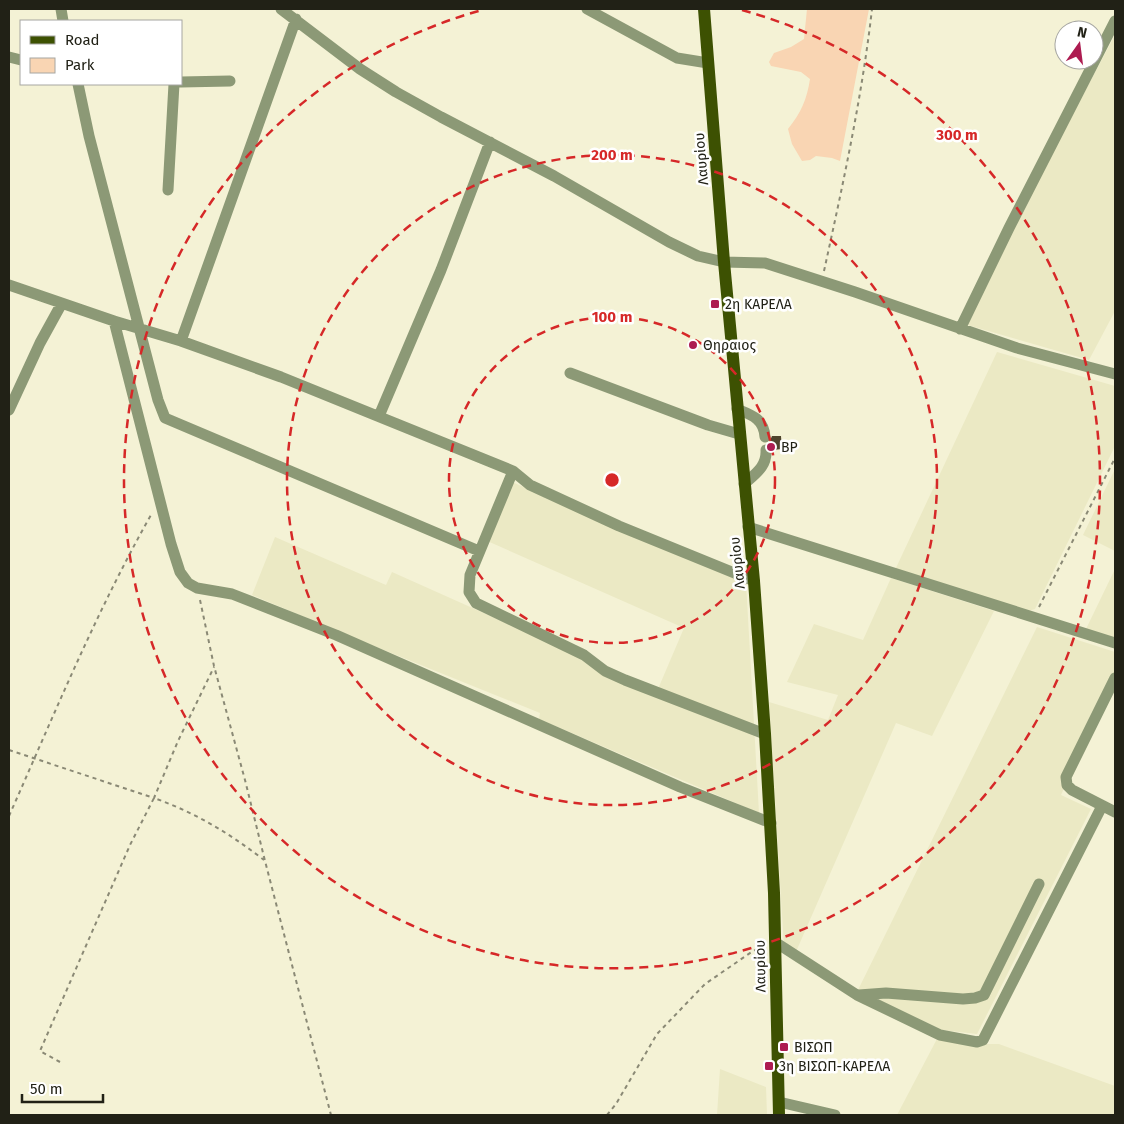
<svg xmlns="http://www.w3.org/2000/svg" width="1124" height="1124" font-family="'Fira Sans',sans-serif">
  <rect width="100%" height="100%" fill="#f4f2d5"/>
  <path fill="#ebe9c4" d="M1115 35V311L1089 360 964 324 1021 211Z
    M997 352 1115 386V446L1035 609 1025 612 895 570Z
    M1115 469V551L1083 535Z
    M512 482 746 582 759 813 539 719 540 713 359 640 252 595 275 537 386 585 392 572 582 657 655 696 684 628 485 540Z
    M1115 569V638L1086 629Z
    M891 578 994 611 932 736 896 723 795 954 784 947 769 702 828 720 838 695 787 682 814 624 863 640Z
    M1037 627 1115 652V679L1061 795 1091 809 977 1034 942 1030 858 990Z
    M938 1037 984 1044H999L1115 1086V1115H897Z
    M720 1069 766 1087 767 1115H717Z"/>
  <path fill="#f9d5b3" d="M807 9H869L840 161 832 158 816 156 810 160 802 161 792 144 788 129C801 113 807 99 810 79L801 72 771 66 769 62 774 53 791 47 804 39Z"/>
  <path fill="#4f442d" d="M772 436H781L782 449 773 450 769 443Z"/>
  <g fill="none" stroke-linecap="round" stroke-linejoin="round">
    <path stroke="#8a8975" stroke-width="2" stroke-dasharray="4 4" stroke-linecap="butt" d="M824 271C843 184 862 97 872 9
      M200 600 214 666 245 780 265 861 331 1115
      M1039 607 1115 458
      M9 750 154 798 178 741 214 667
      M9 816C54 715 96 612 151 515
      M60 1062 40 1051 130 845 154 798C196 813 229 833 264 860
      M607 1115 616 1104 657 1034 705 984 753 951 763 947"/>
    <path stroke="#8c9976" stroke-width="11" d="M61 9 63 21
      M281 9 360 69 396 92 441 117 554 176 669 242 698 256 724 262 765 263 855 292 1017 348 1115 374
      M587 9 677 58 708 63
      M9 57 21 60
      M181 82 230 81
      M78 84 89 136 158 400 165 418 479 551
      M168 190 174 84
      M9 285 114 321
      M960 329 1009 228 1115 21
      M181 341 296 19
      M570 373 708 425 739 434
      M737 409C752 415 764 419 765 437
      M9 410 40 343 62 303
      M379 416 441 270 490 142
      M513 471 470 575 469 592 476 603 584 655 605 671 625 680 765 734
      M744 484C755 474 767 467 766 450
      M748 527 1115 643
      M754 581 619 526 530 485 513 471 281 377 181 341 114 321 171 544 180 572 188 583 197 588 232 594 336 635 680 787 771 823
      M1115 678 1066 777 1067 785 1072 790 1115 812
      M775 942 857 995 940 1035 977 1042 983 1040 1102 806
      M859 995 886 993 963 999 975 998 984 995 1039 884
      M779 1102 835 1115"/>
    <path stroke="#3d5102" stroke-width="12" d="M704 9 724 262 754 581 765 734 774 893 779 1115"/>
  </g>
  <g fill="none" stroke="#d62828" stroke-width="2.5" stroke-dasharray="9 6">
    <circle cx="612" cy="480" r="163"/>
    <circle cx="612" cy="480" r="325"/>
    <path d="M742 10A488 488 0 1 1 482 10"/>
  </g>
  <g fill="#ad1c51" stroke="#fff" stroke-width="2">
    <rect x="710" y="299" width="10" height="10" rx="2.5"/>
    <circle cx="693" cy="345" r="5"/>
    <circle cx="771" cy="447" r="5"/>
    <rect x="779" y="1042" width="10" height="10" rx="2.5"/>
    <rect x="764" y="1061" width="10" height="10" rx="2.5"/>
  </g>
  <g text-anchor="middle" stroke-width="5" stroke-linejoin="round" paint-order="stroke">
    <g font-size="14" fill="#212116" stroke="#fff">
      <text transform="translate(701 159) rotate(-95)" y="5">Λαυρίου</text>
      <text transform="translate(737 563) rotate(-96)" y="5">Λαυρίου</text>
      <text transform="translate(760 966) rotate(-91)" y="5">Λαυρίου</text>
    </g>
    <g font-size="14" fill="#212116" stroke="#fff" text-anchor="start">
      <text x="725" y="309">2η ΚΑΡΕΛΑ</text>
      <text x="703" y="350">Θηραιος</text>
      <text x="781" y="452">BP</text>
      <text x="794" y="1052">ΒΙΣΩΠ</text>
      <text x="779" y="1071">3η ΒΙΣΩΠ-ΚΑΡΕΛΑ</text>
    </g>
  </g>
  <circle cx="612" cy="480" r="8" fill="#d62828" stroke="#fff" stroke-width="2.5"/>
  <g font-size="15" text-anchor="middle" font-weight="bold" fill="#d62828" stroke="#fff" stroke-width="5" stroke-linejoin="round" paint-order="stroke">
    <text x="957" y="140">300 m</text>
    <text x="612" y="160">200 m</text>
    <text x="612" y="322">100 m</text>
  </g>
  <rect width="1124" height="1124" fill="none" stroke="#212116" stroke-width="20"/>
  <rect x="20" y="20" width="162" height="65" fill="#ffffff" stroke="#a6a6a2"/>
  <rect x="30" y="36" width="25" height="8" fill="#3d5102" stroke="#a6a6a2"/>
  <text x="65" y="45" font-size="15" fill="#212116">Road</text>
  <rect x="30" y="58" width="25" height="15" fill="#f9d5b3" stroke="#a6a6a2"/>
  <text x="65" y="70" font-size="15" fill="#212116">Park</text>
  <g transform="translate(1079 45) rotate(14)"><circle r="24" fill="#ffffff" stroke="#a6a6a2"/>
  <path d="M0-4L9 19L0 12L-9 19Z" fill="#ad1c51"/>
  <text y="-8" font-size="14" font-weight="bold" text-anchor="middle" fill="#212116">N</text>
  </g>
  <path d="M22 1094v8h81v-8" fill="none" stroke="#212116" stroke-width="2.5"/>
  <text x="30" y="1094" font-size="15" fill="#212116" stroke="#ffffff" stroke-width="4" paint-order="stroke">50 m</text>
</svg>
